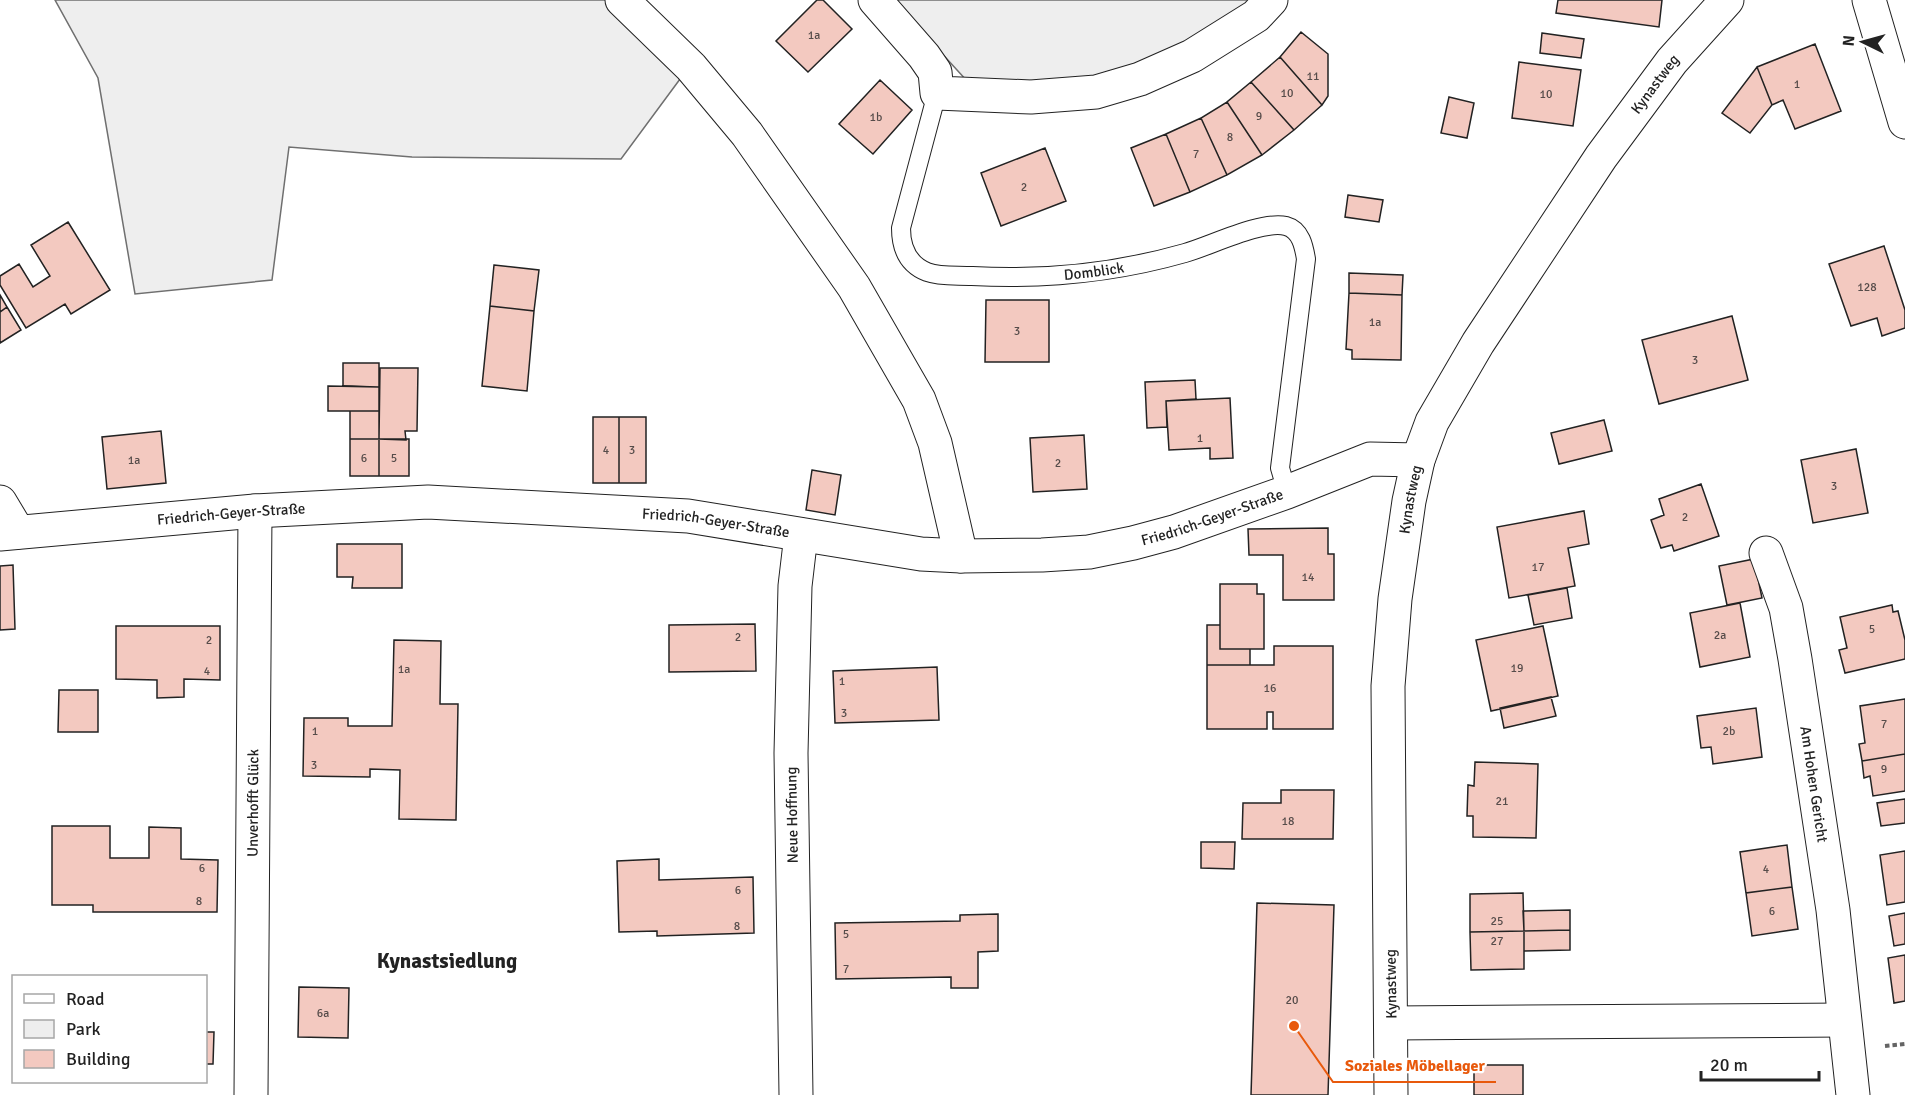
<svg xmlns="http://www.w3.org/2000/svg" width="1905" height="1095" font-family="Signika,sans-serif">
  <rect width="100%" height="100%" fill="#fff"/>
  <path fill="#eee" stroke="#6f6f6f" stroke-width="1.5" d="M55 0H607L683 75 621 159 412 157 289 147 272 280 135 294 98 78Z
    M893 0H1256L1190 43 1095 79 1036 83 968 82Z"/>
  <path fill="#f3c9c0" stroke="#222" stroke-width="1.5" d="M817 0H823L852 29 808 72 776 41Z
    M1558 0H1662L1659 27 1556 13Z
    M1301 32 1328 54V96L1322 105 1280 57Z
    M1542 33 1584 39 1581 58 1540 53Z
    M1815 44 1841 111 1795 129 1783 100 1772 105 1757 67Z
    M1280 57 1322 105 1294 130 1251 82Z
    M1519 62 1581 70 1573 126 1512 118Z
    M1757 67 1772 105 1750 133 1722 113Z
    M880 80 912 110 873 154 839 124Z
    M1251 82 1294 130 1262 155 1227 102Z
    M1449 97 1474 103 1467 138 1441 133Z
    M1227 102 1262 155 1227 175 1201 118Z
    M1201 118 1227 175 1190 192 1166 134Z
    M1166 134 1190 192 1154 206 1131 148Z
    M1045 148 1066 201 1001 226 981 173Z
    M1348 195 1383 200 1379 222 1345 217Z
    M68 222 110 290 71 314 65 304 26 328 0 285V276L19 264 33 287 50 276 31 245Z
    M1884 246 1905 310V328L1882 336 1877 318 1851 326 1829 264Z
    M494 265 539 270 534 311 490 306Z
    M1349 273 1403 275 1402 295 1349 293Z
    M1349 293 1402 295 1401 360 1352 359V350L1346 349Z
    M0 295 7 307 0 312Z
    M986 300H1049V362H985Z
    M490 306 534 311 527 391 482 386Z
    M7 307 21 330 0 343V312Z
    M1732 316 1748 380 1659 404 1642 340Z
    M343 363H379V387L343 386Z
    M380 368H418L417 431H405L406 440 379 439Z
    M1195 380 1196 399 1166 401 1167 427 1147 428 1145 382Z
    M328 386 379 387V411H328Z
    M1230 398 1233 458 1210 459V448L1169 450 1166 401Z
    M350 411H379V439H350Z
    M593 417H619V483H593Z
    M619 417H646V483H619Z
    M1604 420 1612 451 1559 464 1551 433Z
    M161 431 166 483 107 489 102 437Z
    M1084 435 1087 489 1033 492 1030 438Z
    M350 439H379V476H350Z
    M379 439H409V476H379Z
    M1856 449 1868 513 1813 523 1801 460Z
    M812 470 841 475 835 515 806 510Z
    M1701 484 1719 536 1674 551 1672 545 1661 548 1651 520 1664 515 1659 499Z
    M1584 511 1589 544 1568 548 1575 586 1509 598 1497 527Z
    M1328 528V554H1334V600H1283V555H1249L1248 529Z
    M337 544H402V588H352L353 577H337Z
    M1754 559 1762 598 1727 605 1719 566Z
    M13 565 15 629 0 630V566Z
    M1220 584H1257V594H1264V649H1220Z
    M1567 588 1572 618 1534 625 1528 595Z
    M1740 603 1750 657 1700 667 1690 613Z
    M1892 605 1893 612 1898 611 1905 640V659L1845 673 1839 650 1847 648 1840 617Z
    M755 624 756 671 669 672V625Z
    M1207 625H1220V649H1250V665H1207Z
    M116 626H220V680L184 679V697L157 698V680L116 679Z
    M1543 626 1558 696 1491 711 1476 640Z
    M394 640 441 641 440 704H458L456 820 399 819 400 770 370 769V777L303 776 304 718H348V726H392Z
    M1274 646H1333V729H1273V712H1267V729H1207V665H1274Z
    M937 667 939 720 835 723 833 671Z
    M59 690H98V732H58Z
    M1551 697 1556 716 1504 728 1500 708Z
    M1905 699V754L1862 761 1859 744 1865 743 1860 706Z
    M1756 708 1762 757 1713 764 1711 747 1701 748 1697 716Z
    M1905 754V791L1873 796 1870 776 1864 778 1862 761Z
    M1475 762 1538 764 1536 838 1473 837V816H1467L1468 785 1474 786Z
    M1281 790H1334L1333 839H1242L1243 803H1281Z
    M1905 799V823L1881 826 1877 803Z
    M52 826H110V858H149V827L181 828V859L218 860 217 912H93V905H52Z
    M1201 842H1235L1234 869 1201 868Z
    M1787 845 1792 887 1746 893 1740 852Z
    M1905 851V902L1887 905 1880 855Z
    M659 859V880L753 877 754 933 657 936V931L619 932 617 861Z
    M1792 887 1798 929 1752 936 1746 893Z
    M1523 893 1524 931 1470 932V894Z
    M1257 903 1334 905 1328 1095H1251Z
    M1570 910V930L1524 931 1523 911Z
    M1905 913V944L1894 946 1889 916Z
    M998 914V951L978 952V988H951V977L836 979 835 923 960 921V915Z
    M1570 930V950L1524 951V931Z
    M1524 931V969L1471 970 1470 932Z
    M1905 955V1001L1894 1003 1888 958Z
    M299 987 349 988 348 1038 298 1037Z
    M206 1032H214L213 1064H206Z
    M1474 1065H1523V1095H1474Z"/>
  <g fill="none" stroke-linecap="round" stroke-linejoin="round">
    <g stroke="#222" stroke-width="20">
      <g id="service">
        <path id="s1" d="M937 93 901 228C901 247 907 264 927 272 940 277 958 275 972 276 1044 280 1115 273 1185 253 1210 246 1262 220 1286 226 1301 230 1304 247 1306 259L1280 468 1287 492"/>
      </g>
    </g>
    <g stroke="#222" stroke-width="35">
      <g id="minor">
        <path d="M622 0 691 67 747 134 854 287 919 400 935 443 961 556"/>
        <path d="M875 0 924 56 935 72 937 93 1031 97 1096 92 1140 79 1192 56 1256 16 1271 0"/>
        <path d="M0 502 18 532"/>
        <path id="s2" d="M0 534 255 511 428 502 688 516 921 554 961 556 1042 555 1089 552 1133 543 1174 532 1287 492 1370 459 1418 460"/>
        <path id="s3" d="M1766 553 1786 608 1795 659 1833 910 1853 1095"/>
        <path d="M1391 1023 1844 1020"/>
        <path id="s4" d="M251 1095 255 511"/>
        <path d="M796 1095 791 753 795 586 801 535"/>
        <path id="s5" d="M1391 1095 1388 686 1395 599 1409 501 1418 460 1432 422 1478 343 1601 157 1672 61 1727 0"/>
      </g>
    </g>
    <g stroke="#222" stroke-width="35">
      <path id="tertiary" d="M1869 0 1905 122"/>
    </g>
    <path stroke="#646464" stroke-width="4" stroke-dasharray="4.5 3" stroke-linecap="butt" d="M1885 1046 1905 1044"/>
    <use href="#service" stroke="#fff" stroke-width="18"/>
    <use href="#minor" stroke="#fff" stroke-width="33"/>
    <use href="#tertiary" stroke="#fff" stroke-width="33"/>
  </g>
  <g text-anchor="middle" stroke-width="4.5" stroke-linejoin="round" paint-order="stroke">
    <g font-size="12" fill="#564c4a">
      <text x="814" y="39">1a</text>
      <text x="1313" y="80">11</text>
      <text x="1797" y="88">1</text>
      <text x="1287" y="97">10</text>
      <text x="1546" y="98">10</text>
      <text x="1259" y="120">9</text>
      <text x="876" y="121">1b</text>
      <text x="1230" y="141">8</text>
      <text x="1196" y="158">7</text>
      <text x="1024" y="191">2</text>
      <text x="1867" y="291">128</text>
      <text x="1375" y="326">1a</text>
      <text x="1017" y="335">3</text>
      <text x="1695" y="364">3</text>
      <text x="1200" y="442">1</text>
      <text x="606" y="454">4</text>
      <text x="632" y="454">3</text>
      <text x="364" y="462">6</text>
      <text x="394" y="462">5</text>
      <text x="134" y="464">1a</text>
      <text x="1058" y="467">2</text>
      <text x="1834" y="490">3</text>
      <text x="1685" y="521">2</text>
      <text x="1538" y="571">17</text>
      <text x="1308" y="581">14</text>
      <text x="1872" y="633">5</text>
      <text x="1720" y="639">2a</text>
      <text x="738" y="641">2</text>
      <text x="209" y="644">2</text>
      <text x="1517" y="672">19</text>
      <text x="404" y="673">1a</text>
      <text x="207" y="675">4</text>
      <text x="842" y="685">1</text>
      <text x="1270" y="692">16</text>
      <text x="844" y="717">3</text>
      <text x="1884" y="728">7</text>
      <text x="315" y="735">1</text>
      <text x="1729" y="735">2b</text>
      <text x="314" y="769">3</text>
      <text x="1884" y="773">9</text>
      <text x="1502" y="805">21</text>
      <text x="1288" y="825">18</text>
      <text x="202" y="872">6</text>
      <text x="1766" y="873">4</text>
      <text x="738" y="894">6</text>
      <text x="199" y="905">8</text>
      <text x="1772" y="915">6</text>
      <text x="1497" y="925">25</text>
      <text x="737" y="930">8</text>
      <text x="846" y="938">5</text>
      <text x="1497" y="945">27</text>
      <text x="846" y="973">7</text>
      <text x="1292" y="1004">20</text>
      <text x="323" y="1017">6a</text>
    </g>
    <g font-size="15" fill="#222" stroke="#fff">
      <text dy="5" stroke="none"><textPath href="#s5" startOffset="1083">Kynastweg</textPath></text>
      <text dy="5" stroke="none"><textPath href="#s1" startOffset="362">Domblick</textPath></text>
      <text dy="5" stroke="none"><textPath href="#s5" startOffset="597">Kynastweg</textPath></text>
      <text dy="5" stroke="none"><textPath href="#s2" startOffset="232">Friedrich-Geyer-Straße</textPath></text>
      <text dy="5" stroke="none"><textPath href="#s2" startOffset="1222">Friedrich-Geyer-Straße</textPath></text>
      <text dy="5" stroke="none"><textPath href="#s2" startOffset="718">Friedrich-Geyer-Straße</textPath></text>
      <text dy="5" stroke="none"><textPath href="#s3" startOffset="237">Am Hohen Gericht</textPath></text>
      <text dy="5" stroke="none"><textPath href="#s4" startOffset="292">Unverhofft Glück</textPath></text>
      <text transform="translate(792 815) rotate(-91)" y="5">Neue Hoffnung</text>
      <text transform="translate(1391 984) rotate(-91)" y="5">Kynastweg</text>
    </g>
    <g font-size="21" font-weight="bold" fill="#222" stroke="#fff">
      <text x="447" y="968">Kynastsiedlung</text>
    </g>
  </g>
  <path fill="none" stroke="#e8590c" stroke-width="2" d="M1294 1026L1333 1082H1496"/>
  <circle fill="#e8590c" stroke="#fff" stroke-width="2" cx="1294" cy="1026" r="6"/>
  <g font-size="16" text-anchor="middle" font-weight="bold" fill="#e8590c" stroke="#fff" stroke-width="4.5" stroke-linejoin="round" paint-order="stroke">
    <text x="1415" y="1071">Soziales Möbellager</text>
  </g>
  <rect x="12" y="975" width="195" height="108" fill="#ffffff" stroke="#a7a7a7" stroke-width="1.5"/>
  <rect x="24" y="994" width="30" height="9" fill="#ffffff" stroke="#a7a7a7" stroke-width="1.5"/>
  <text x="66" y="1005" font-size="18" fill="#222222">Road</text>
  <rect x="24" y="1020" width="30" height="18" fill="#eeeeee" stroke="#a7a7a7" stroke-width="1.5"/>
  <text x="66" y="1035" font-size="18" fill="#222222">Park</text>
  <rect x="24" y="1050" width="30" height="18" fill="#f3c9c0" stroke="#a7a7a7" stroke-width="1.5"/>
  <text x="66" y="1065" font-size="18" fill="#222222">Building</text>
  <g transform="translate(1863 42) rotate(275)" stroke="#ffffff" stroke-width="4.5" paint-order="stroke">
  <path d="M0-4.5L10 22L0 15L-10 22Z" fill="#222222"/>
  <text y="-9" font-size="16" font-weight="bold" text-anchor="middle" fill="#222222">N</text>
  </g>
  <path d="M1701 1071v9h118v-9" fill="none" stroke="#222222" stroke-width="3"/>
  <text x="1710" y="1071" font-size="18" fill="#222222" stroke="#ffffff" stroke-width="4.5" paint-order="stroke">20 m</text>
</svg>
